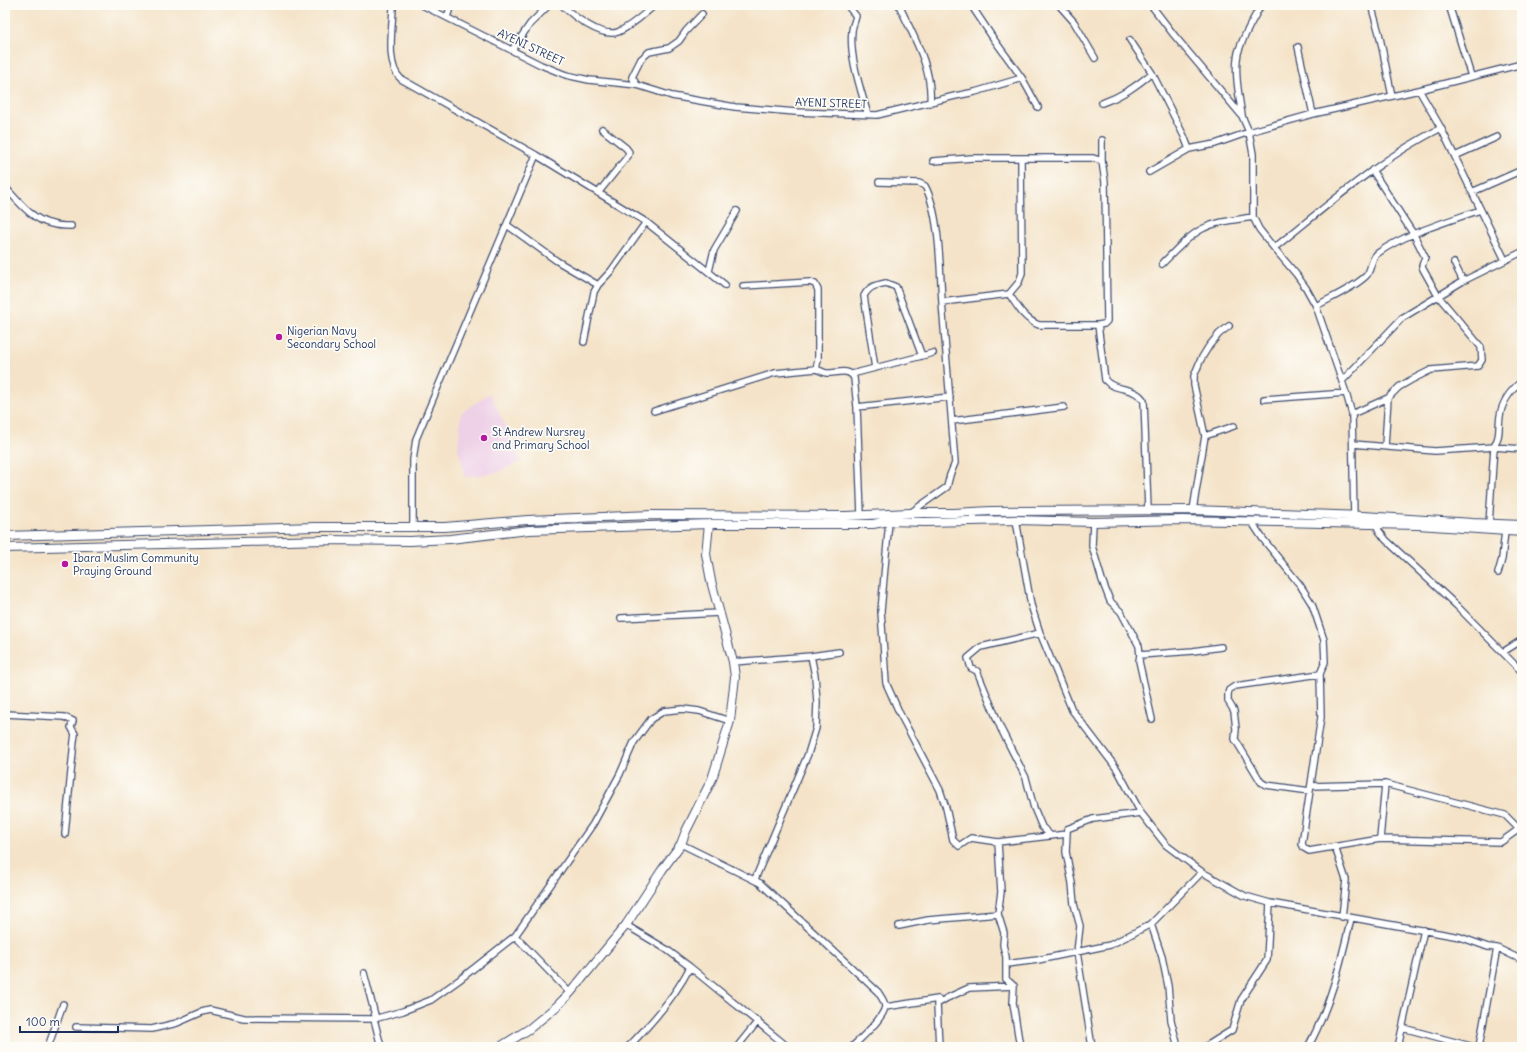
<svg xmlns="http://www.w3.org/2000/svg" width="1527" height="1052" font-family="Delius,sans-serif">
  <rect width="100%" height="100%" fill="#fdfcf7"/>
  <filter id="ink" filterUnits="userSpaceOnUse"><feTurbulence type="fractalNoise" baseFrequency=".025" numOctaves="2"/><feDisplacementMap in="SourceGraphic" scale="8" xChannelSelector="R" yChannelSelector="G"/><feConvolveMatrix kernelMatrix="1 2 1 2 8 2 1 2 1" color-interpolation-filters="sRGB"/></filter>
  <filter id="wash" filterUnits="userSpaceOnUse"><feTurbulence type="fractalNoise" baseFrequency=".012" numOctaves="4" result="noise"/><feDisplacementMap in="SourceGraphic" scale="16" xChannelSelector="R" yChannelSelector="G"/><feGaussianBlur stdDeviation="0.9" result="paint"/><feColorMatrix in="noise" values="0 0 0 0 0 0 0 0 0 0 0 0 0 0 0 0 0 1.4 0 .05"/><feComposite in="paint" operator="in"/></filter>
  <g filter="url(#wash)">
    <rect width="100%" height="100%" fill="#f4e3c8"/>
    <path fill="#eed0e7" d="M490 393 521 461 496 473 464 477 463 467 458 449 461 413Z"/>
  </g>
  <g filter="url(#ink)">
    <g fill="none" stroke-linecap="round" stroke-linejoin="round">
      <g stroke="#3c4a6e" stroke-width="8">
        <path id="street" d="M393 5C393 26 385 65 401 79L536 155 646 222 725 285
          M422 5 541 65 566 75 589 80 637 85 672 96 735 107 796 112 877 115 955 96 975 92 1022 78
          M562 5C573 16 601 38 618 32 632 26 644 14 655 5
          M847 5 856 16C855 21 852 27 852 31 849 57 861 90 868 115
          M899 5C913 36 933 68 930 103
          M971 5 993 38 1022 78 1038 107
          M1059 5 1074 22 1095 58
          M1151 5 1174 35 1242 116 1249 132 1253 154V217L1259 229 1274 248 1296 274 1306 288 1316 306 1346 393 1352 414 1354 518
          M1371 5 1379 33 1392 96
          M1449 5 1471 76
          M447 17 451 5
          M1130 40 1152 73 1184 136 1189 149 1215 144 1249 132 1313 114 1419 90 1522 64
          M1298 47 1313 114
          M512 50 530 24 549 5
          M637 85 632 77 641 59 649 52 669 48 679 41 686 31 702 14
          M1419 90 1441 128
          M1102 103C1122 96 1135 87 1152 73
          M1242 115C1239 97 1234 70 1238 53 1243 36 1253 20 1261 5
          M1455 156 1497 137
          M933 161 972 158H1093L1102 161 1105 182 1107 321 1104 324 1098 325H1039C1024 319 1018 307 1009 294
          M1102 161V140
          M1149 172 1189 149
          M879 182 919 183 925 186C940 214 940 270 942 302 946 356 951 410 955 463L950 475 947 487 910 513
          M5 187C18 201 32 220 52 224 58 226 65 226 71 226
          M1472 192 1522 170
          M598 193 628 156 629 152 626 148 602 129
          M507 225 557 261 598 285
          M1274 248C1327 206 1379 159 1441 128L1505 260
          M1454 263 1463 281
          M1162 264C1174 252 1187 237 1202 229 1217 221 1236 220 1253 217
          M709 271 714 250 737 211
          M743 286 810 282 815 284 818 290V360L816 369C819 370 823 372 826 373 835 374 849 367 854 378L857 407 861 515
          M942 302 1009 294 1019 282 1022 273 1021 159
          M1316 306C1332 297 1352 289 1366 276 1372 270 1370 258 1378 253 1404 234 1449 221 1480 210
          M1098 325 1105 380C1115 392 1136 386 1144 401L1148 510
          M584 342 594 292 598 285 611 271 646 222
          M875 368 864 296C869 286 876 285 886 283L896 287 922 356
          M852 374 933 353
          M1342 381 1402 318 1463 281 1522 252
          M1264 399 1346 393
          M857 407 950 397
          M654 411 775 373 816 369
          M1352 414 1388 398 1399 387 1411 380 1431 370 1478 366 1482 360 1481 347 1438 296 1423 269 1422 266 1425 257 1414 235 1372 170
          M952 421 1064 407
          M1205 436 1234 426
          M1353 444 1435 451 1494 447 1522 449
          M1385 446 1388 398
          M1193 510 1205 436 1194 385V376L1201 359 1209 346 1219 334 1229 326
          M1016 520 1031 605 1040 633 1072 710 1117 769 1141 813 1166 845 1202 872 1245 896 1270 903 1460 937 1488 947 1497 948 1522 960
          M889 521 881 611 886 683 900 714 940 790 946 808 953 840 959 846 971 838 998 842 1067 834V829L1093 819 1141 813
          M1251 521 1263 539 1300 585 1312 604 1324 640 1325 662 1320 674 1321 717 1302 844 1304 848 1309 851 1380 839 1501 842 1519 829
          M1093 522 1092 546 1102 580 1110 601 1121 612 1139 646 1140 655 1193 651 1221 647
          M1376 524 1379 531 1386 540 1457 606 1522 672
          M1489 524 1494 447C1501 434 1498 429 1500 416 1502 402 1511 390 1522 381
          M413 528V460L416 439 536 155
          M1498 573 1502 559 1505 531
          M621 618 719 613
          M1040 633 981 647 968 658 971 668 977 671 1001 729 1026 778 1034 808 1042 827 1051 836
          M1503 652 1522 640
          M1140 655 1139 661 1152 719
          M733 662 811 656 839 652
          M5 714 64 717 73 721 71 727 75 734 74 741 65 834
          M1385 784 1505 815 1519 829 1522 831
          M1311 786 1385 784 1380 839
          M1310 791 1266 785 1261 782 1235 739 1236 729 1234 711 1228 701V694L1229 690 1235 686 1320 674
          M1067 832 1066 852 1072 883 1074 904 1080 926 1077 952 1092 1047
          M998 842 1001 892 998 914 1004 933 1003 945 1006 957V979L1014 986 1013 1003 1020 1047
          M681 844 760 883 878 992C881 997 885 1001 885 1007 883 1019 861 1038 852 1047
          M1335 847 1346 880 1342 917
          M755 879 808 754 816 728 817 702 815 676 811 656
          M1151 924 1162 957 1168 986 1171 1020 1178 1047
          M626 925 666 949 690 967 788 1047
          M899 926 928 920 998 914
          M515 936 570 993
          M1006 964 1038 960 1110 945 1151 924 1202 872
          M364 973 376 1019
          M937 1004 939 1047
          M885 1007 938 999 937 1004 947 998 969 988 1014 986
          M374 1019 381 1047
          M76 1027 152 1029 177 1023 202 1012 210 1010 244 1018 374 1019 403 1011 431 1000 459 980 515 936 593 824 620 774 634 742 651 719 664 711 683 709 699 711 730 721
          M1403 1028 1474 1047
          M48 1047 63 1004
          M628 1047C652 1023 675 997 690 967
          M737 1047 758 1021
          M1205 1047 1232 1030 1241 1000 1267 960 1270 903
          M1308 1047C1330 1007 1341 962 1351 918
          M1398 1047 1424 930
          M1479 1047 1497 948"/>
      </g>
      <g stroke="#3c4a6e" stroke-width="10">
        <path id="secondary" d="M5 536 315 527H445L528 520 652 515 846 516 910 513H954L991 511 1193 510 1363 516 1473 523 1522 525
          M5 548 325 540 410 541 450 539 529 530 709 524H873L889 521 925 522 1016 520 1093 522 1182 520 1418 525 1522 532
          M500 1047 529 1029 557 1006 570 993 626 925 662 870 681 844 686 831 712 779 730 721 735 677 733 662 711 581 706 554 709 524"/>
      </g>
      <use href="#street" stroke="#fff" stroke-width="5.5"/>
      <use href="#secondary" stroke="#fff" stroke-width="8"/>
    </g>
  </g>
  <g fill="#b5179e" stroke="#fdfcf7" stroke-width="1.5">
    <circle cx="279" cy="337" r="4"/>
    <circle cx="484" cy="438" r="4"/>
    <circle cx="65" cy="564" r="4"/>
  </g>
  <g text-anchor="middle" stroke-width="3.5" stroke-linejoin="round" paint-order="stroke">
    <g font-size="11" fill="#1b2f5e" stroke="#fdfcf7">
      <text transform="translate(531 47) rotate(25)" y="4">AYENI STREET</text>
      <text transform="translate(831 103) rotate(2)" y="4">AYENI STREET</text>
    </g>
    <g font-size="11" fill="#1b2f5e" stroke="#fdfcf7" text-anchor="start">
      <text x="287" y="335">Nigerian Navy<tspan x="287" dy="13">Secondary School</tspan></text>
      <text x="492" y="436">St Andrew Nursrey<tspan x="492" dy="13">and Primary School</tspan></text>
      <text x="73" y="562">Ibara Muslim Community<tspan x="73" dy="13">Praying Ground</tspan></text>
    </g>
  </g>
  <rect width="1527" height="1052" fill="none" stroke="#fdfcf7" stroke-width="20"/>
  <path d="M20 1026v6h98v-6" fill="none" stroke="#1b2f5e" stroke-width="2"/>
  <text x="26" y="1026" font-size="12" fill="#1b2f5e" stroke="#fdfcf7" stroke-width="3" paint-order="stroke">100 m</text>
</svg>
